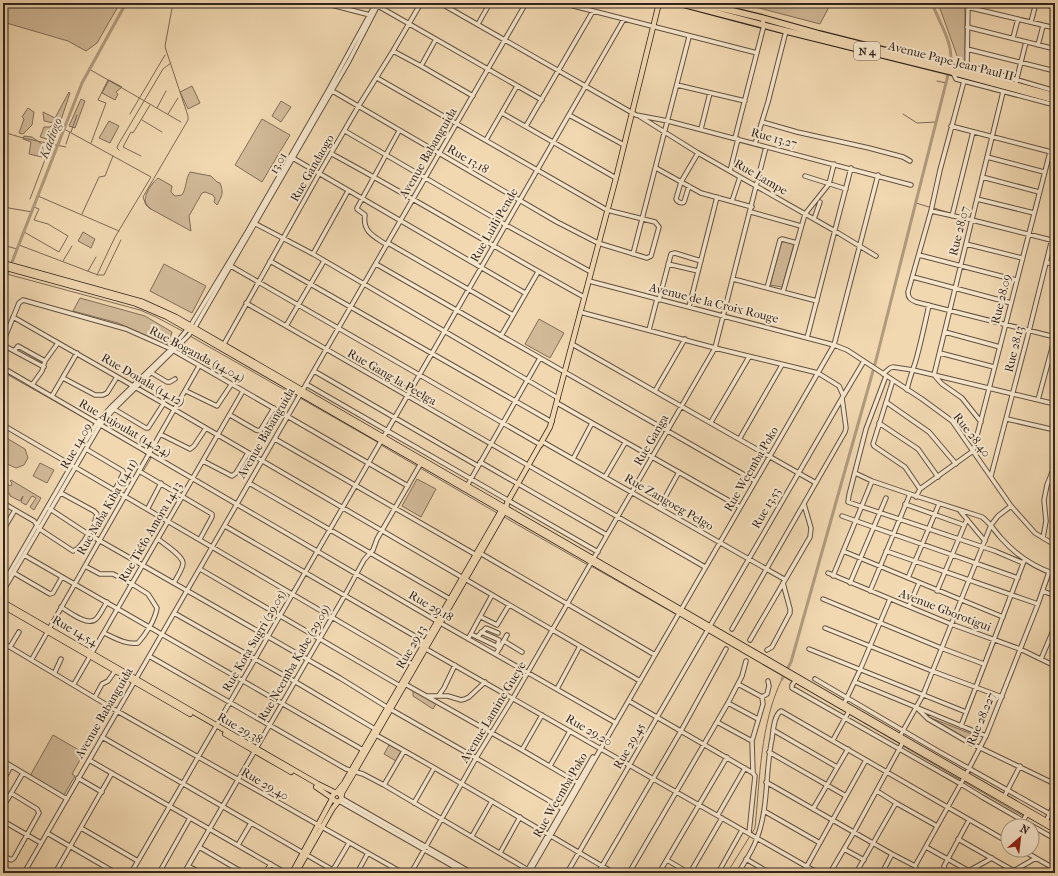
<svg xmlns="http://www.w3.org/2000/svg" width="1058" height="876" font-family="'IM FELL French Canon',serif">
  <rect width="100%" height="100%" fill="#f1d8b1"/>
  <filter id="stains"><feTurbulence type="fractalNoise" baseFrequency=".005" numOctaves="4"/><feColorMatrix values="0 0 0 0 .2 0 0 0 0 .09 0 0 0 0 .02 0 0 0 .5 -.17"/></filter>
  <radialGradient id="worn" r=".72"><stop offset=".6" stop-color="#630" stop-opacity="0"/><stop offset="1" stop-color="#630" stop-opacity=".3"/></radialGradient>
  <path fill="#d1b998" stroke="#826e5a" d="M3 3H120L97 43 86 51 68 41 3 22Z
    M740 3H831L820 24Z
    M938 3 965 4V61L960 64Z
    M109 80 122 87 116 92 118 94 115 100 102 93Z
    M192 86 200 103 188 109 180 92Z
    M69 92 70 93 57 132 49 140 40 137 44 127H50L54 123 44 121 43 112 55 118Z
    M81 99 85 101 75 128 69 126Z
    M281 101 291 107 281 122 272 116Z
    M28 108 34 112 32 125 23 134 19 133 24 119 22 117Z
    M262 119 290 135 262 182 235 165Z
    M109 121 119 126 110 143 99 138Z
    M24 136 32 137 46 147 42 157 29 154 31 142 23 139Z
    M190 172 211 176 217 182 220 183C224 193 222 196 217 205L214 202 215 198 213 195 205 192 202 193 189 216 191 231 149 208 145 202C145 193 151 184 158 178L172 186 171 192 175 196 182 195C187 187 185 180 190 172Z
    M83 232 95 239 91 248 78 241Z
    M782 241 794 244 782 287 770 285Z
    M164 264 206 286 192 313 150 291Z
    M80 298 145 316 172 332 170 339 171 341 167 344H165L118 323 73 311Z
    M539 319 564 333 550 358 525 344Z
    M3 436 25 449 28 458 24 465 16 468 3 462Z
    M40 463 54 470 47 483 33 476Z
    M417 479 436 489 421 517 402 506Z
    M11 480 41 498 34 510 30 507 36 498 32 496 26 505 21 502 23 496 20 501 10 496V494L3 490 6 484 11 486 12 483 10 481Z
    M413 690 436 704 433 709 413 696Z
    M931 718 977 736 978 738 976 742 974 743Z
    M53 735 84 753 72 774 75 776 64 795 30 776Z
    M389 745 401 751 396 761 384 754Z"/>
  <g fill="none" stroke-linecap="round" stroke-linejoin="round">
    <path stroke="#7e6b58" stroke-width="1" d="M731 20 758 27
      M770 30 780 33
      M89 69 181 122
      M937 81 946 83
      M157 108 166 91
      M130 114 165 55
      M168 114 178 98
      M903 114 917 123 936 122
      M142 120 162 132
      M64 129 151 177 115 237 97 275
      M3 132 23 138 66 147
      M71 132 77 115
      M91 143 106 103 98 100 108 80
      M66 144 70 132
      M119 150 117 148 118 145 163 69 171 63
      M141 156 123 147 131 132 133 133 150 105
      M38 196 119 231
      M30 199 51 144
      M916 203 929 207
      M3 207 32 212
      M934 208 950 213
      M151 209 146 205 143 197 188 120V116L166 50 165 46 173 3
      M82 214 99 177 105 176 113 156
      M955 214 970 218
      M974 219H976
      M24 232 59 252 68 236 48 224 34 220 39 209 34 207
      M1033 234 1050 238
      M1054 239H1055
      M3 245 17 249
      M19 245 98 275H104L121 240
      M63 261 72 246
      M88 271 96 257
      M3 273 140 310 156 317 188 334
      M190 336 297 397
      M3 372 95 424
      M300 398 379 443
      M103 429 143 452 146 455
      M381 445 497 513
      M141 475 151 458
      M185 500 194 505
      M504 517 588 565
      M591 566 677 615
      M680 616 705 631
      M707 632 793 682
      M796 683 847 713
      M849 714 900 744
      M903 746 961 780
      M965 782 1023 816
      M752 833 755 828C760 779 760 724 782 679
      M727 873 750 836"/>
    <path stroke="#b09b7f" stroke-width="3" d="M932 3C938 20 955 46 950 63
      M3 285 82 83 126 3
      M875 364 948 75
      M782 679 791 662 873 371"/>
    <g stroke="#625142" stroke-width="5.5">
      <path id="minor" d="M324 3 370 15
        M440 3 636 115 668 121 911 185
        M562 3 757 53
        M1039 3 1055 7
        M378 6 542 100
        M967 7 1055 28
        M1031 22 1036 3
        M478 24 490 3
        M967 27 1055 49
        M1013 38 1018 19
        M1038 45 1043 26
        M967 49 1055 71
        M393 51 421 66 473 96
        M967 65 1055 91
        M421 66 436 39
        M967 66 968 3
        M953 73 956 79 1055 105
        M964 81 940 170 931 211 908 292C908 298 911 300 916 302L1055 337
        M1016 82 1026 42
        M677 85 745 101
        M329 89 557 222 598 243 647 258 651 256 659 227 655 222 607 210 377 78
        M502 113 616 178
        M569 115 624 145
        M639 116 698 153 835 231 876 256
        M762 122 797 132 869 148 903 157 910 161
        M526 126 593 11
        M951 126 1055 153
        M701 129 710 93
        M345 131 506 225 591 272
        M735 138 764 25 762 18
        M486 140 517 86
        M755 144 768 102 786 31
        M332 154C417 200 499 250 584 297
        M291 157 525 293
        M987 157 1044 172
        M656 168 701 193 752 207
        M730 171 738 139
        M805 176 846 189
        M982 177 1039 192
        M689 186 684 202C682 204 677 202 676 199L681 182 698 153
        M977 199 1034 213
        M732 201 740 177
        M931 211 972 220 1055 241
        M751 212 801 226
        M952 216 973 132
        M814 219 820 202
        M254 223 313 254 558 398
        M388 243 513 315
        M966 244 1022 258
        M387 245C375 237 362 232 365 215L357 209V208L399 131
        M313 254 348 191
        M633 254 689 37
        M919 255 1016 280
        M270 261 552 422
        M1046 262 1055 265
        M376 264 755 481
        M668 264 698 271
        M229 265 541 445
        M913 277 1011 303
        M733 279 817 301
        M589 281 834 345 847 350 922 399 952 421 1011 506 1035 533 1055 545
        M767 288 780 240 782 239 797 243
        M783 292 805 214 829 184 834 164
        M659 300 671 254 675 253 701 261
        M246 303 705 567
        M689 307 717 197
        M580 312 715 348 818 373 839 386 843 395
        M13 317 175 410 640 681
        M286 326 324 261
        M649 330 657 299
        M945 332 1000 347
        M501 336 538 272
        M807 338 851 168
        M3 342 19 303 23 300 126 329 171 349 408 486
        M224 344 319 174 358 107 393 51 421 3
        M572 344 816 483
        M3 345 44 367
        M14 351 18 346 45 361
        M940 353 994 367
        M3 368 437 621 616 723
        M314 371 478 466
        M152 373 167 382H170L175 379
        M883 374 890 368 893 367 913 370 1055 404
        M886 376 866 429 849 495 848 502 995 551 1023 563
        M63 378 95 395H103L107 393 117 377
        M893 380 873 444 874 446 905 467 920 489
        M306 384 598 552
        M32 385 42 371 45 361 58 343
        M907 390C909 379 913 370 916 360 921 342 925 323 929 305
        M186 391 217 406 231 385
        M655 391 685 339
        M52 396 77 353
        M1038 400 1055 337
        M886 402 929 432 956 464
        M557 403 740 507
        M114 409 146 428H148L164 403
        M230 415 256 430 260 431 274 408
        M1007 419 1055 430
        M711 422 749 357
        M981 422 962 398 942 384 934 375 1003 92
        M879 423 918 449 938 477
        M3 425 412 664
        M160 434 190 449 194 446 206 428
        M740 438 782 365
        M275 439 478 556
        M543 442 784 579
        M86 449 123 471V474L115 490
        M573 459 592 423
        M203 461 232 476 236 473 248 453
        M480 462 607 535
        M139 471 212 514V517L200 539
        M855 473 872 481 910 494 982 517C990 523 994 530 1001 538 1016 555 1033 567 1055 574
        M991 476 1029 331 1055 227
        M605 477 625 443
        M249 483 450 599
        M467 486 540 358
        M916 497 920 489 973 451 1050 152
        M3 503 34 521 41 530 73 551C82 549 96 522 97 514L94 511 61 493
        M905 504 964 525
        M148 508 161 483
        M659 508 679 472
        M50 509 88 534 340 678 390 709 476 758 565 810
        M960 511 985 541
        M842 516 1018 578
        M225 526 425 642
        M3 530 15 510
        M1043 538 1046 521 1044 500 1047 485 1055 465
        M158 539C164 544 182 555 183 563 183 569 176 578 174 583
        M843 551 1003 617
        M886 551 1038 604
        M480 553 655 655
        M24 555 363 750
        M85 566 100 574H113L132 584 148 594 157 608C155 620 146 634 138 643 126 645 115 638 104 633
        M200 569 402 687
        M14 573 50 594 53 593 62 577
        M828 573 951 624 1020 649 1055 666
        M833 576 872 481
        M908 578 939 504
        M850 583 886 498
        M3 584 82 447 97 423 111 407 171 349 191 325 246 234 329 89 376 3
        M3 591 100 425 114 409 188 336 195 327 349 61 379 3
        M870 591 910 494
        M937 591 967 519
        M1043 591 1055 596
        M823 599 941 648 984 664
        M909 606 919 583
        M61 607C69 612 88 627 96 619 100 615 103 608 107 602
        M174 613 294 681 375 729
        M481 617 497 625 509 605
        M825 628 932 671 1002 697
        M732 629 845 432 846 428 842 398 864 361
        M481 632 499 640 497 647
        M471 634 500 648
        M477 637 486 628 498 633
        M468 639 492 595
        M750 640 810 537 811 528 804 504
        M504 641 522 652
        M3 643 117 711 403 873
        M10 647 19 632
        M426 649 818 873
        M809 649 966 712
        M767 650 772 647 790 613V609L783 583
        M496 654 507 635
        M149 656 346 769 363 774 384 785 530 871
        M32 659 199 366
        M1041 659 1055 626
        M55 672 61 659
        M815 679 938 751 1050 814
        M796 680 792 685V688L961 784 982 797 1055 839
        M855 682 986 736
        M74 684 243 391
        M405 684 522 750 580 784
        M738 684 762 697 767 694 769 686 768 681
        M557 689 580 646
        M439 695 444 688 455 665
        M428 696H448L461 700 465 699 469 697 485 682
        M95 697 102 684 108 681 115 671
        M629 701 753 773 755 776 749 833
        M728 703 758 719
        M843 706 860 670 890 599
        M917 708 928 719 966 741 1055 784
        M717 722 752 741
        M961 726 1024 561
        M773 730 837 767
        M376 735C456 779 535 827 614 873
        M102 737 338 873
        M833 740 849 711
        M522 750 542 715
        M769 752 846 796
        M89 760 286 873
        M3 761 67 799
        M550 766 570 731
        M753 773 752 741 763 704 762 697
        M78 778 102 792
        M3 781 11 766
        M766 782 892 854 915 866 919 873
        M384 785 404 751
        M1004 797 1020 766
        M341 798 472 873
        M339 801 465 873
        M414 803 434 768
        M896 803 937 826
        M3 807 23 773
        M813 809 848 749
        M764 811 820 843
        M1050 814 1055 810
        M718 815 745 768
        M3 821 41 843
        M1045 823 1055 803
        M1020 826 1027 814
        M81 828 138 861
        M47 833 116 873
        M472 836 492 801
        M958 839 1014 871
        M238 845 251 823
        M199 847 244 873
        M926 847 969 871
        M844 849 864 860
        M1022 850 1055 869
        M500 853 520 817
        M3 855 11 860 14 858 39 813 37 809 11 793
        M746 859 770 873
        M667 860 689 873
        M188 866 201 873
        M915 866 964 778 986 736 1038 604 1049 572
        M333 870 349 843
        M24 873 526 3
        M55 873 112 773
        M131 873 420 374 624 19
        M159 873 190 818
        M184 873 345 595 364 560 373 550 377 539 421 463
        M265 873 271 864
        M357 873 368 853
        M411 873 476 758 513 698 715 348 766 147
        M526 873 593 757
        M529 873 834 345 878 175
        M567 873 842 398
        M598 873 681 731 726 649
        M629 873 728 703 742 676 746 661
        M659 873 727 757
        M690 873 722 818
        M718 873 742 830
        M738 873C745 862 753 850 757 838 769 807 765 771 772 739 773 731 774 715 781 711L1008 842
        M803 873 866 760
        M830 873 854 832 903 742 900 736 923 695 991 525 998 516 1011 506
        M856 873 896 803 877 791
        M882 873 892 854
        M945 873 944 866 969 820
        M965 873 992 858
        M1010 873 1036 858"/>
    </g>
    <g stroke="#33241d" stroke-width="6">
      <path id="major" d="M3 263 143 302 176 317 1055 826
        M3 267 134 303 167 317 1055 830
        M3 602 318 784 336 793
        M3 606 190 714
        M225 734 291 772
        M316 787 332 798
        M336 793 344 783 502 509
        M341 796 339 793H336L333 795 332 799 337 802 341 800 342 793 355 771 506 509 507 503 550 427 616 178 659 3
        M292 873 332 799
        M296 873 333 808 338 802"/>
    </g>
    <g stroke="#33241d" stroke-width="8">
      <path id="highway" d="M679 3 786 31 952 72 1055 100
        M700 3 762 18 819 34 966 71 1055 96"/>
    </g>
    <use href="#minor" stroke="#f6e6cc" stroke-width="3.5"/>
    <use href="#major" stroke="#f1d8b1" stroke-width="4.5"/>
    <use href="#highway" stroke="#f1d8b1" stroke-width="5.5"/>
  </g>
  <g text-anchor="middle" stroke-width="4" stroke-linejoin="round" paint-order="stroke">
    <rect fill="#f6e6cc" stroke="#6e5e52" stroke-width="1" x="854" y="42" width="26" height="18" rx="3"/>
    <g font-size="11" font-weight="bold" fill="#33241d">
      <text x="867" y="55">N 4</text>
    </g>
    <g font-size="12" fill="#33241d" stroke="#f6e6cc">
      <text transform="translate(951 61) rotate(14)" y="4">Avenue Pape Jean Paul II</text>
      <text transform="translate(774 138) rotate(15)" y="4">Rue 13.27</text>
      <text transform="translate(428 153) rotate(-60)" y="4">Avenue Babanguida</text>
      <text transform="translate(468 159) rotate(30)" y="4">Rue 13.18</text>
      <text transform="translate(278 163) rotate(-60)" y="4">13.01</text>
      <text transform="translate(312 168) rotate(-60)" y="4">Rue Gandaogo</text>
      <text transform="translate(761 177) rotate(30)" y="4">Rue Lampe</text>
      <text transform="translate(494 225) rotate(-60)" y="4">Rue Luili Pende</text>
      <text transform="translate(959 231) rotate(-76)" y="4">Rue 28.07</text>
      <text transform="translate(1001 299) rotate(-76)" y="4">Rue 28.09</text>
      <text transform="translate(714 303) rotate(14)" y="4">Avenue de la Croix Rouge</text>
      <text transform="translate(1014 349) rotate(-76)" y="4">Rue 28.13</text>
      <text transform="translate(197 354) rotate(28)" y="4">Rue Boganda (14.04)</text>
      <text transform="translate(392 377) rotate(30)" y="4">Rue Gang-la-Peelga</text>
      <text transform="translate(143 380) rotate(30)" y="4">Rue Douala (14.12)</text>
      <text transform="translate(125 428) rotate(30)" y="4">Rue Aujoulat (14.24)</text>
      <text transform="translate(266 433) rotate(-60)" y="4">Avenue Babanguida</text>
      <text transform="translate(972 435) rotate(52)" y="4">Rue 28.40</text>
      <text transform="translate(651 440) rotate(-60)" y="4">Rue Ganga</text>
      <text transform="translate(76 446) rotate(-60)" y="4">Rue 14.09</text>
      <text transform="translate(751 469) rotate(-60)" y="4">Rue Weemba Poko</text>
      <text transform="translate(669 502) rotate(30)" y="4">Rue Zangoeg Pelgo</text>
      <text transform="translate(107 507) rotate(-60)" y="4">Rue Naba Kiba (14.11)</text>
      <text transform="translate(766 508) rotate(-60)" y="4">Rue 13.53</text>
      <text transform="translate(150 532) rotate(-60)" y="4">Rue Tiéfo Amora 14.13</text>
      <text transform="translate(431 606) rotate(30)" y="4">Rue 29.18</text>
      <text transform="translate(945 610) rotate(21)" y="4">Avenue Gborotigui</text>
      <text transform="translate(75 631) rotate(30)" y="4">Rue 14.54</text>
      <text transform="translate(254 641) rotate(-60)" y="4">Rue Kota Sugri (29.05)</text>
      <text transform="translate(411 647) rotate(-60)" y="4">Rue 29.13</text>
      <text transform="translate(294 663) rotate(-60)" y="4">Rue Neemba Kabe (29.09)</text>
      <text transform="translate(493 712) rotate(-59)" y="4">Avenue Lamine Gueye</text>
      <text transform="translate(104 713) rotate(-60)" y="4">Avenue Babanguida</text>
      <text transform="translate(981 719) rotate(-67)" y="4">Rue 28.227</text>
      <text transform="translate(240 728) rotate(30)" y="4">Rue 29.38</text>
      <text transform="translate(589 730) rotate(30)" y="4">Rue 29.20</text>
      <text transform="translate(629 746) rotate(-60)" y="4">Rue 29.45</text>
      <text transform="translate(265 784) rotate(30)" y="4">Rue 29.40</text>
      <text transform="translate(560 795) rotate(-60)" y="4">Rue Weemba Poko</text>
    </g>
    <g font-size="13" font-style="italic" fill="#58483a" stroke="#f6e6cc">
      <text transform="translate(50 138) rotate(-69)" y="5">Kadiogo</text>
    </g>
  </g>
  <rect width="1058" height="876" fill="none" stroke="#f1d8b1" stroke-width="16"/>
  <rect x="4" y="4" width="1050" height="868" fill="none" stroke="#33241d" stroke-width="2"/>
  <rect x="8" y="8" width="1042" height="860" fill="none" stroke="#33241d"/>
  <g transform="translate(1020 838) rotate(28)"><circle r="19" fill="#f6e6cc" stroke="#a89886"/>
  <path d="M0-3L7 15L0 10L-7 15Z" fill="#8f2418"/>
  <text y="-6" font-size="11" font-weight="bold" text-anchor="middle" fill="#33241d">N</text>
  </g>
  <rect width="100%" height="100%" filter="url(#stains)"/>
  <rect width="100%" height="100%" fill="url(#worn)"/>
</svg>
